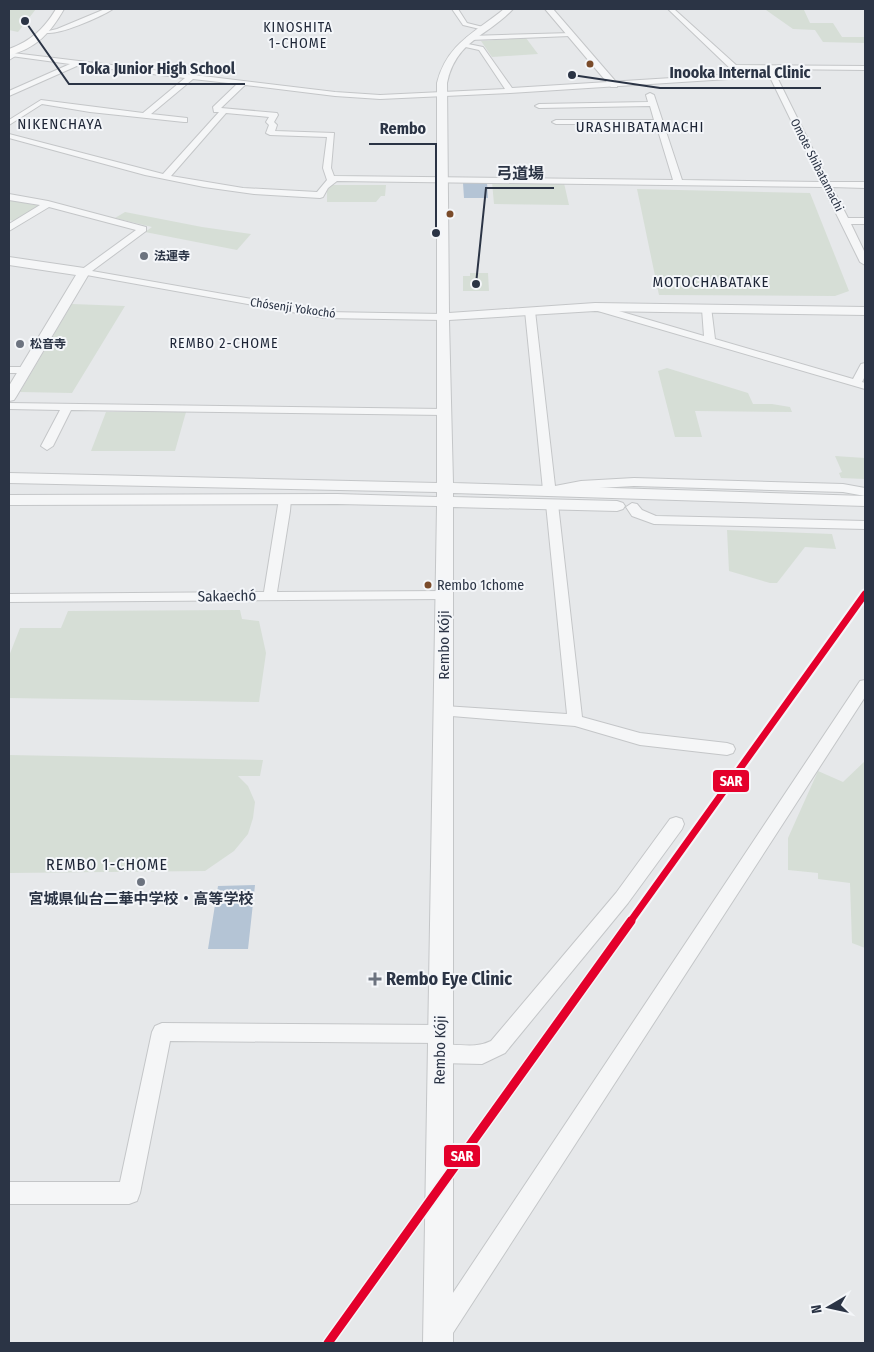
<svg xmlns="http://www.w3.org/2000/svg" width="874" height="1352" font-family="'Fira Sans Condensed','Noto Sans JP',sans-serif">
  <rect width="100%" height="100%" fill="#e6e8ea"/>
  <path fill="#d6ded6" d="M9 9H36L18 32 9 30Z
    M766 10H804L810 23H833L842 37H865V43L823 42 815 30 793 29Z
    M526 38 538 54 492 57 481 41Z
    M492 182 564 183 569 205 494 204Z
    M330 185H386L385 196H381L376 202H327V191Z
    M637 189 810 193 849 291 835 296 659 295Z
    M9 200 40 206 15 221 9 220Z
    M125 212 202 227 251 234 237 250 145 232 152 227 115 218Z
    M470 273H488L489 291H463V276H470Z
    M72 304 125 306 72 393 20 392Z
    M667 368 748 393 753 404H772L790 407 792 412 695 411 702 437H675L658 371Z
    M106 412H186L175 451H91Z
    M835 456 865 458V479L841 478 839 473 842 472Z
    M727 530 832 534 836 549 805 547 777 583H770L729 571Z
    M240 610 242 619 259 621 266 653 259 702 9 698V656L20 628H61L68 611Z
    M9 755 263 760 260 776H238L248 786 255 802 253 818 248 834 234 851 205 871 9 873Z
    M865 761V948L852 943 850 883 818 879V873L788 870V838L818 771 843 782Z"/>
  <path fill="#b4c4d5" d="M463 183H487L488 198H464Z
    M255 885 248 949H208L218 886Z"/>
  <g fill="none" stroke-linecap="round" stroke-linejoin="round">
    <g stroke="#c4c6c8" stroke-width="2">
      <path id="minor" d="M105 9H113C103 16 54 38 44 32L57 29Z
        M452 9H458L467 23 487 28 484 30 463 25Z
        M668 9H674L736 65 865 66V70L773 69 829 182H865V188L832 187 848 218H865V224H851L865 253V265L860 262 823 187 337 181 328 188 323 197 320 198 254 194 204 187 145 175 9 138V134L163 174 219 112H214L213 107 237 84 193 79 151 114 187 118V122H184L90 112 42 104 9 125V120L41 100 143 113 185 78 79 65 9 96V91L70 64 11 56V54L13 53 335 92 380 95 505 89 479 50 461 46V44L463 43 483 47 512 88 736 74ZM739 69H766L821 182 682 180 654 95 650 93 646 95 648 102 539 104 535 106 539 108 650 106 654 120H556L552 122 556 124H656L673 180 334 176 331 168 334 133 275 131 277 125 274 122 278 115 277 113 221 108 245 85 335 96 380 99 510 93 744 78 745 76ZM226 113 269 117 266 122 269 125 266 133 270 135 327 137 323 168 327 180 317 192 243 188 171 176Z
        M572 33V35L570 36 469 40 466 38 469 36Z
        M9 194 48 201 146 227V231L92 271 325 312 443 314 448 317 443 320 325 318 81 274V270L136 230 49 207 9 231V224L40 205 9 200Z
        M595 304 704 336 702 309 703 307H711L715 339 853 379 861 364 865 363V376L862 382 865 383V389L591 309 590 307Z
        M530 308 535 311 555 486 581 481 634 478 843 484 865 488V496L843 492 634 486 581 489 555 494 545 493 543 490 525 311Z
        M9 367H24L30 370 24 373H9Z
        M9 403 443 409 449 412 443 415 71 410 53 446 47 450 41 446 60 410 9 409Z
        M285 495 291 499 290 511 277 592 445 591 450 592 452 595 450 598 445 599 9 602V594L264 592 279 499Z
        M552 500 558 504 582 717 640 733 727 743 733 745 735 749 733 753 727 755 640 745 575 726 439 715 436 711 439 707 444 706 567 714 546 504Z
        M632 503 637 504 642 510 656 516 865 521V529L654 524 632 516 626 507Z
        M865 680V697L451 1336 443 1340 435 1336 431 1328 435 1320 860 681Z
        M676 817 682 819 684 824 682 829 628 903 505 1053 482 1064 440 1063 433 1060 430 1054 433 1048C453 1040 471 1051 491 1041L616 893 670 819Z
        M162 1023 441 1025 448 1028 451 1034 448 1040 441 1043 170 1041 140 1193 137 1201 129 1204H9V1182H120L152 1032 155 1026Z"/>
    </g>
    <g stroke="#c4c6c8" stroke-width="2">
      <path id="tertiary" d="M504 9H513C487 37 456 40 447 83L449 313 595 303 865 307V315L595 311 449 320 453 483 865 496V506L453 493V497L617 501 623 503 625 506 623 509 617 511 453 507V1343H423L437 506 337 504 9 505V495L337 494 437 497V492L9 483V473L437 483V83C447 43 476 32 504 9Z
        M545 9H553L617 83V87H611Z
        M13 52 17 55 9 60V54Z
        M9 257 84 268 90 272 16 397 14 400 9 401V386L76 275 9 265Z"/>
    </g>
    <g stroke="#c4c6c8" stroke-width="2">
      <path id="secondary" d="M56 9H64C51 32 36 49 9 55V49C31 41 44 29 56 9Z"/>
    </g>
    <use href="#minor" fill="#f5f6f7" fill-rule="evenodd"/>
    <use href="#tertiary" fill="#f5f6f7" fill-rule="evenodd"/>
    <use href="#secondary" fill="#f8f8f8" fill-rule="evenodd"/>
    <g stroke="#f4f6f9" stroke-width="11">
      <path id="rail-1-far1" d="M630 922 865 594"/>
    </g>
    <g stroke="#f4f6f9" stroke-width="12">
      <path id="rail-1" d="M328 1343 631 921"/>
    </g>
    <use href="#rail-1-far1" stroke="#e4002b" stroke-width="7"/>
    <use href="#rail-1" stroke="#e4002b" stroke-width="9"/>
  </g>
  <g fill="#7a4b2a" stroke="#f4f6f9" stroke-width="2">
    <circle cx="590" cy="64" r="4.5"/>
    <circle cx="450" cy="214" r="4.5"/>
    <circle cx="428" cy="585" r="4.5"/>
  </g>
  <g fill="#6c737f" stroke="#f4f6f9" stroke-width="2">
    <circle cx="144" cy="256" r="5"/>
    <circle cx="20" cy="344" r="5"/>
    <circle cx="141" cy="882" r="5"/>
    <path d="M372.5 971.5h5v5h5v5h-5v5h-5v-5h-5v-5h5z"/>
  </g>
  <g text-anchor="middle" stroke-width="4" stroke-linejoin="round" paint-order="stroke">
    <g font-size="12" fill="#2b3445" stroke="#f4f6f9">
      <text transform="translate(817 165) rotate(63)" y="4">Omote Shibatamachi</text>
      <text transform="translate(293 308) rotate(8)" y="4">Chósenji Yokochó</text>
    </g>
    <g font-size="12" font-weight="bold" fill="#2b3445" stroke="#f4f6f9" text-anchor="start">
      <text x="154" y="260">法運寺</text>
      <text x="30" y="348">松音寺</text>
    </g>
    <g font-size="14" letter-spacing="1" fill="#1d2536" stroke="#f4f6f9">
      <text x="298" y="32">KINOSHITA<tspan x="298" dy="16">1-CHOME</tspan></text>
      <text x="224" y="348">REMBO 2-CHOME</text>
    </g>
    <g font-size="14" fill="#2b3445" stroke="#f4f6f9" text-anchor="start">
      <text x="437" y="590">Rembo 1chome</text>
    </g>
    <g font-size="15" letter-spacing="1" fill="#1d2536" stroke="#f4f6f9">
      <text x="60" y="129">NIKENCHAYA</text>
      <text x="640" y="132">URASHIBATAMACHI</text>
      <text x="711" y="287">MOTOCHABATAKE</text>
    </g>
    <g font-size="15" fill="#2b3445" stroke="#f4f6f9">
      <text transform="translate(227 596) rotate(-1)" y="5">Sakaechó</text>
      <text transform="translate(444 645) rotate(-90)" y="5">Rembo Kóji</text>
      <text transform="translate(440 1050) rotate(-89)" y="5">Rembo Kóji</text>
    </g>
    <g font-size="15" font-weight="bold" fill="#2b3445" stroke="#f4f6f9">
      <text x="141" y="904">宮城県仙台二華中学校・高等学校</text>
    </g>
    <g font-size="16" letter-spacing="1" fill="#1d2536" stroke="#f4f6f9">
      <text x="107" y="870">REMBO 1-CHOME</text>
    </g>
    <g font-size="18" font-weight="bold" fill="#2b3445" stroke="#f4f6f9" text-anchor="start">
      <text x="386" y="985">Rembo Eye Clinic</text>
    </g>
  </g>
  <path fill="none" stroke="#2b3445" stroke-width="2" d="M25 21L69 84H245M572 75L660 88H821M436 233L436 144H369M476 284L486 188H554"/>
  <g fill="#2b3445" stroke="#f4f6f9" stroke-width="2">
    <circle cx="25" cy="21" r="5"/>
    <circle cx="572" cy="75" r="5"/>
    <circle cx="436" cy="233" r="5"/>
    <circle cx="476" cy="284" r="5"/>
  </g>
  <g font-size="16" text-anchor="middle" font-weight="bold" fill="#2b3445" stroke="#f4f6f9" stroke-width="4" stroke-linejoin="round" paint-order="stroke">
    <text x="157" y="74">Toka Junior High School</text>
    <text x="740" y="78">Inooka Internal Clinic</text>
    <text x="403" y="134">Rembo</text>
    <text x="520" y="179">弓道場</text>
  </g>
  <g stroke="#f4f6f9" stroke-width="2">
    <rect x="712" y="769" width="38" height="24" rx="5" fill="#e4002b"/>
    <rect x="443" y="1144" width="38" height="24" rx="5" fill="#e4002b"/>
  </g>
  <g font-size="14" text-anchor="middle" font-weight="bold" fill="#fff">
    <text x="731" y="786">SAR</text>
    <text x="462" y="1161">SAR</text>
  </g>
  <rect width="874" height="1352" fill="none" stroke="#2b3445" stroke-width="20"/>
  <g transform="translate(829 1307) rotate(261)" stroke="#f4f6f9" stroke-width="4" paint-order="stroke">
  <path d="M0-4L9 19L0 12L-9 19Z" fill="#2b3445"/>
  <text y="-8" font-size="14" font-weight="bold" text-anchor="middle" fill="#2b3445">N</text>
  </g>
</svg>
